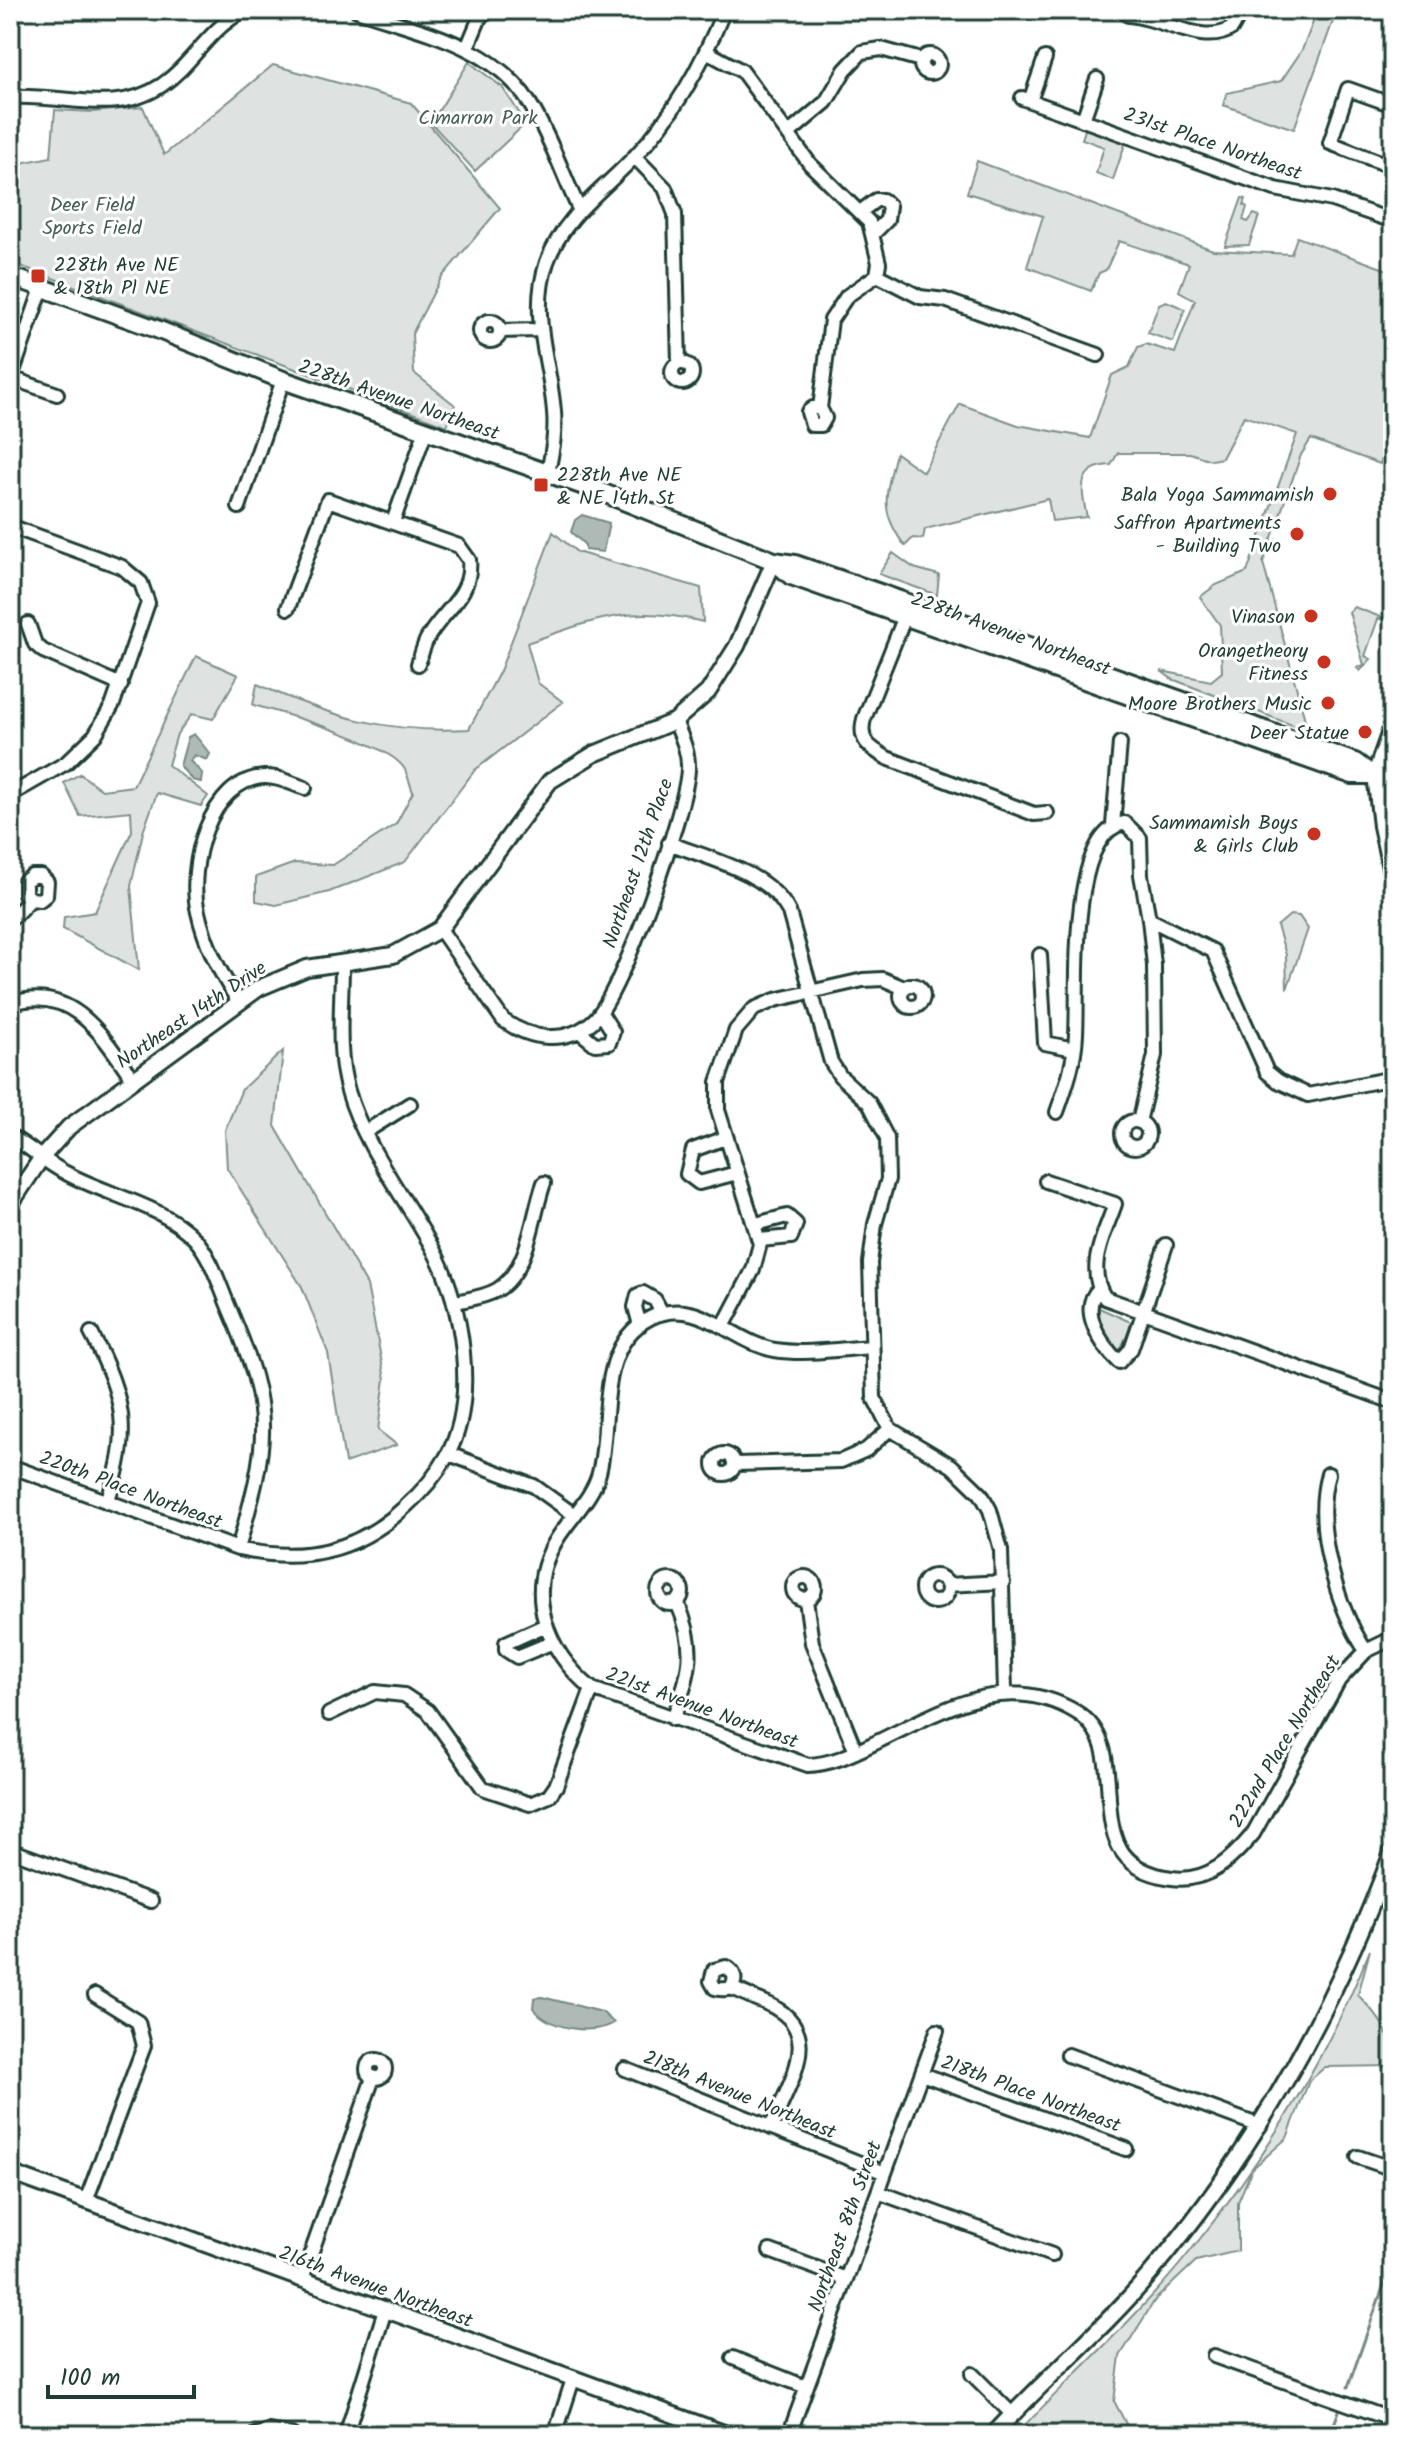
<svg xmlns="http://www.w3.org/2000/svg" width="1403" height="2445" font-family="Kalam,sans-serif">
  <rect width="100%" height="100%" fill="#fff"/>
  <filter id="ink" filterUnits="userSpaceOnUse"><feTurbulence type="fractalNoise" baseFrequency=".0125" numOctaves="2"/><feDisplacementMap in="SourceGraphic" scale="16" xChannelSelector="R" yChannelSelector="G"/><feConvolveMatrix kernelMatrix="1 2 1 2 8 2 1 2 1" color-interpolation-filters="sRGB"/></filter>
  <g filter="url(#ink)">
    <path fill="#dee3e2" stroke="#7e908b" stroke-width="2" d="M1318 10H1337L1294 129 1223 105 1227 93 1281 81 1302 50Z
      M469 62 502 87 526 123 475 171 431 123Z
      M273 65 411 103 500 208 441 278 412 334 414 373 455 405 447 426 10 262V165L51 157 55 110 93 112 143 107 164 155Z
      M1086 127 1126 141 1113 180 1096 173 1104 147 1082 139Z
      M977 161 1213 250 1291 254 1297 237 1393 272V433L1380 464 1311 439 1301 455 1263 563 1308 731 1172 679 1161 671 1211 681 1222 672 1220 625 1200 597 1216 585 1247 572 1297 434 1244 416 1222 458 1211 460 1190 453H1118L1111 465C1076 467 1081 490 1087 517L1052 521 1048 499 925 529 923 539 913 538 905 546C878 510 886 494 896 453L923 472 960 404 1018 425 1090 438 1112 375 1129 367 1138 347 1146 344 1175 353 1195 300 1179 291 1189 264 1119 241 1106 270 1099 273 1091 291 1027 267 1043 216 967 193Z
      M1242 198 1246 199 1244 205 1247 207 1243 220 1248 222 1254 214 1259 216 1249 245 1225 246Z
      M1166 301 1185 309 1173 342 1148 333 1159 304Z
      M553 532 577 552 701 588 703 622C631 603 594 620 527 643L538 683 563 702 475 770 405 862 329 892 276 905 256 901V877L295 863 333 865 396 824 413 792C410 785 408 775 404 768 387 742 285 714 253 705L257 684C329 716 389 734 469 729L500 671Z
      M893 553 914 568 939 575 937 595 879 574Z
      M1354 607 1386 619H1378L1365 656 1371 659 1360 671 1357 668 1364 665 1349 612Z
      M196 656 238 675 213 719 192 714 177 734 168 765 208 796 201 806 157 793 143 832 131 886 139 970 63 929 64 917 95 912 132 831 131 811 80 816 64 783 80 774 102 790 133 786Z
      M1290 915 1299 916 1308 929 1287 989 1286 955 1277 926Z
      M283 1051 275 1126 367 1285 385 1379 378 1430 397 1445 345 1463 328 1353 302 1287 227 1168 225 1130 242 1089Z
      M1097 1307 1133 1323 1120 1350 1111 1349 1092 1310Z
      M1370 1950 1358 1995C1380 2018 1393 2033 1393 2066L1325 2067 1309 2081 1287 2138 1252 2169 1238 2202V2251L1196 2261 1155 2300 1120 2356 1114 2401 1132 2435H1015C1073 2375 1136 2319 1188 2254 1262 2163 1326 2059 1370 1950Z"/>
    <path fill="#afbab7" stroke="#758883" stroke-width="2" d="M582 515 609 523 603 552 585 550V545L571 532 575 520Z
      M194 734 210 754 207 760 194 755 190 761 202 773 201 782 192 780 180 766 188 737Z
      M542 1997 602 2012 614 2023C593 2036 549 2029 533 2008L534 1998Z"/>
    <g fill="none" stroke-linecap="round" stroke-linejoin="round">
      <path stroke="#758883" stroke-width="3" d="M1348 2387 1393 2259
        M1330 2435 1339 2411"/>
      <g stroke="#1f3d34" stroke-width="18">
        <path id="minor" d="M357 10C418 31 494 44 530 104 550 136 563 175 579 209
          M1128 15C1159 16 1204 48 1232 28L1242 10
          M467 48 483 10
          M707 52 742 71 810 164 869 222 879 263 877 275 920 297 945 300 1098 355
          M921 64a9 9 0 1 1 18 0a9 9 0 1 1-18 0Z
          M10 97C61 93 115 117 162 85 194 63 206 31 244 10
          M1022 98 1275 189 1332 200 1393 221
          M1030 101 1045 58
          M1393 105 1348 89 1330 143 1393 167
          M1083 120 1097 79
          M788 134 826 102 845 70 862 52 881 49 921 60
          M635 157 665 188 675 214 679 363
          M860 212 876 200H883L889 206 887 220 874 233
          M480 331a10 10 0 1 1 20 0a10 10 0 1 1-20 0Z
          M500 331 538 330
          M672 373a10 10 0 1 1 20 0a10 10 0 1 1-20 0Z
          M11 378 57 394
          M10 380 42 288
          M820 408H813L808 412 812 425H821L825 418 820 408 831 320 847 296 877 275
          M548 473C552 452 556 433 554 412 550 360 529 315 547 262 564 215 604 190 636 155 676 113 703 63 724 10
          M239 507 283 380
          M393 522 426 430
          M10 526 122 567 141 583 148 603 113 704 95 735 66 763 10 795
          M288 608 328 500 459 546 469 560C473 596 442 611 427 639 423 647 421 656 418 664
          M905 616 864 719C858 741 870 748 887 758L1034 814 1047 813
          M28 624 35 644 43 651 121 685
          M1113 825 1120 743
          M669 843C709 859 768 871 789 912L831 1062 840 1076 869 1103 887 1138 888 1179 875 1224 870 1263 874 1398 890 1429 952 1466 981 1494 990 1510 1001 1550 1005 1692
          M10 920 31 899 40 900 46 895 47 882 41 876H32L25 881V894L31 899
          M440 929 503 1020C531 1040 566 1045 593 1021 621 997 687 808 688 769 689 752 681 736 675 721
          M1040 955 1045 1043 1074 1049
          M901 996a11 11 0 1 1 22 0a11 11 0 1 1-22 0Z
          M239 1002C221 975 205 944 198 912 187 867 209 780 264 777 278 776 292 784 305 788
          M10 1004C71 983 102 1034 132 1078
          M579 1031 595 1044 609 1043 613 1032 601 1013
          M1057 1112C1066 1087 1075 1061 1076 1034 1079 990 1067 832 1125 823L1140 838 1141 875 1149 919 1213 951 1267 1072 1278 1081 1308 1095 1393 1078
          M1122 1134a13 13 0 1 1 26 0a13 13 0 1 1-26 0Z
          M1139 1122 1155 1055 1154 965 1149 919
          M365 1132 410 1104
          M10 1136C30 1147 46 1163 66 1173 106 1195 163 1205 195 1239 212 1258 220 1287 230 1310 275 1416 268 1441 238 1549
          M725 1138 693 1150 687 1174 699 1183 737 1173
          M1046 1181 1115 1204C1104 1236 1085 1268 1105 1298L1393 1402
          M756 1224 787 1216 796 1224 791 1237 760 1240
          M1099 1289C1078 1309 1101 1345 1119 1362L1131 1349 1166 1245
          M455 1302C469 1299 485 1297 497 1290 530 1270 532 1215 544 1183
          M640 1325 635 1307 638 1295 643 1293 655 1300 662 1313
          M724 1325 753 1270 760 1244 718 1110V1082L736 1030 754 1009 775 1000 863 980 883 979 904 988
          M91 1333C125 1396 132 1435 107 1502
          M872 1347C841 1349 806 1355 775 1350 733 1343 697 1294 650 1318 595 1346 612 1424 599 1473 593 1497 570 1518 557 1539 523 1593 547 1652 592 1689L808 1765C833 1764 854 1753 877 1742 941 1711 1006 1670 1076 1712 1142 1751 1067 1864 1172 1878 1208 1883 1232 1859 1253 1834L1339 1680 1366 1651 1393 1638
          M714 1464a10 10 0 1 1 20 0a10 10 0 1 1-20 0Z
          M449 1454 534 1486 573 1514
          M735 1464 841 1461 866 1450 890 1429
          M10 1466 238 1549C302 1563 356 1553 405 1507 422 1492 436 1476 447 1456 478 1401 463 1304 434 1251 406 1198 365 1149 348 1091 336 1052 342 1005 342 964
          M1328 1474C1313 1527 1337 1607 1366 1651
          M922 1589a13 13 0 1 1 26 0a13 13 0 1 1-26 0Z
          M793 1588a11 11 0 1 1 22 0a11 11 0 1 1-22 0Z
          M658 1592a12 12 0 1 1 24 0a12 12 0 1 1-24 0Z
          M947 1585 1003 1582
          M806 1600 812 1643 856 1752
          M546 1625 506 1643V1650L517 1657 551 1643
          M329 1714 375 1692 404 1695 428 1711 483 1788 530 1804 549 1796 556 1786 592 1689
          M673 1719C690 1672 698 1650 677 1602
          M10 1850 151 1901
          M731 1988C737 1980 735 1972 726 1967L714 1970 711 1981 715 1988C722 1991 727 1988 733 1989 740 1991 749 1996 756 1999 830 2025 792 2076 771 2128
          M1068 2055 1260 2126
          M367 2069a9 9 0 1 1 18 0a9 9 0 1 1-18 0Z
          M625 2069 885 2173
          M922 2074 1126 2149
          M1358 2157 1393 2169
          M878 2192 1052 2255
          M86 2201 144 2046 138 2022 95 1995
          M770 2251 846 2279
          M302 2279 373 2078
          M1214 2356 1393 2420
          M733 2358 806 2387
          M972 2374 1012 2414
          M255 2435 269 2431 292 2435
          M346 2435 385 2310
          M555 2435 573 2379
          M789 2435 937 2031"/>
      </g>
      <g stroke="#1f3d34" stroke-width="20">
        <path id="tertiary" d="M1393 723 1375 774 1381 826 1393 882
          M10 1205 42 1157 69 1127 259 988 307 968 393 955 440 929 550 781 594 754 675 721 708 692 737 646 774 561
          M10 2173 729 2435
          M993 2435C1043 2380 1101 2332 1150 2274 1257 2148 1336 2005 1393 1850"/>
      </g>
      <g stroke="#1f3d34" stroke-width="22">
        <path id="secondary" d="M10 276 159 330 283 380 601 492 774 561 795 564 877 592 1355 762 1393 790
          M775 562 791 576 1352 775H1376"/>
      </g>
      <use href="#minor" stroke="#fff" stroke-width="12"/>
      <use href="#tertiary" stroke="#fff" stroke-width="14"/>
      <use href="#secondary" stroke="#fff" stroke-width="16"/>
    </g>
  </g>
  <g fill="#c8321e" stroke="#fff" stroke-width="3">
    <rect x="30" y="268" width="16" height="16" rx="4"/>
    <rect x="533" y="477" width="16" height="16" rx="4"/>
    <circle cx="1330" cy="494" r="8"/>
    <circle cx="1297" cy="534" r="8"/>
    <circle cx="1311" cy="616" r="8"/>
    <circle cx="1324" cy="662" r="8"/>
    <circle cx="1328" cy="703" r="8"/>
    <circle cx="1365" cy="732" r="8"/>
    <circle cx="1314" cy="834" r="8"/>
  </g>
  <g text-anchor="middle" stroke-width="6" stroke-linejoin="round" paint-order="stroke">
    <g font-size="20" fill="#455e57" stroke="#fff">
      <text x="478" y="124">Cimarron Park</text>
      <text x="92" y="211">Deer Field<tspan x="92" dy="23">Sports Field</tspan></text>
    </g>
    <g font-size="20" fill="#1f3d34" stroke="#fff">
      <text transform="translate(1213 143) rotate(19)" y="7">231st Place Northeast</text>
      <text transform="translate(399 399) rotate(19)" y="7">228th Avenue Northeast</text>
      <text transform="translate(1011 633) rotate(20)" y="7">228th Avenue Northeast</text>
      <text transform="translate(637 863) rotate(-71)" y="7">Northeast 12th Place</text>
      <text transform="translate(191 1014) rotate(-34)" y="7">Northeast 14th Drive</text>
      <text transform="translate(131 1489) rotate(20)" y="7">220th Place Northeast</text>
      <text transform="translate(702 1707) rotate(20)" y="7">221st Avenue Northeast</text>
      <text transform="translate(1284 1741) rotate(-59)" y="7">222nd Place Northeast</text>
      <text transform="translate(1031 2093) rotate(20)" y="7">218th Place Northeast</text>
      <text transform="translate(740 2094) rotate(22)" y="7">218th Avenue Northeast</text>
      <text transform="translate(844 2226) rotate(-70)" y="7">Northeast 8th Street</text>
      <text transform="translate(376 2286) rotate(20)" y="7">216th Avenue Northeast</text>
    </g>
    <g font-size="20" fill="#1f3d34" stroke="#fff" text-anchor="end">
      <text x="54" y="271" text-anchor="start">228th Ave NE<tspan x="54" dy="23">&amp; 18th Pl NE</tspan></text>
      <text x="557" y="481" text-anchor="start">228th Ave NE<tspan x="557" dy="23">&amp; NE 14th St</tspan></text>
      <text x="1314" y="501">Bala Yoga Sammamish</text>
      <text x="1281" y="529">Saffron Apartments<tspan x="1281" dy="23">- Building Two</tspan></text>
      <text x="1295" y="623">Vinason</text>
      <text x="1308" y="657">Orangetheory<tspan x="1308" dy="23">Fitness</tspan></text>
      <text x="1312" y="710">Moore Brothers Music</text>
      <text x="1349" y="739">Deer Statue</text>
      <text x="1298" y="829">Sammamish Boys<tspan x="1298" dy="23">&amp; Girls Club</tspan></text>
    </g>
  </g>
  <rect width="1403" height="2445" fill="none" stroke="#fff" stroke-width="40"/>
  <rect x="20" y="20" width="1363" height="2405" fill="none" stroke="#1f3d34" stroke-width="3" filter="url(#ink)"/>
  <path d="M48 2385v12h146v-12" fill="none" stroke="#1f3d34" stroke-width="4"/>
  <text x="60" y="2385" font-size="24" fill="#1f3d34" stroke="#ffffff" stroke-width="6" paint-order="stroke">100 m</text>
</svg>
